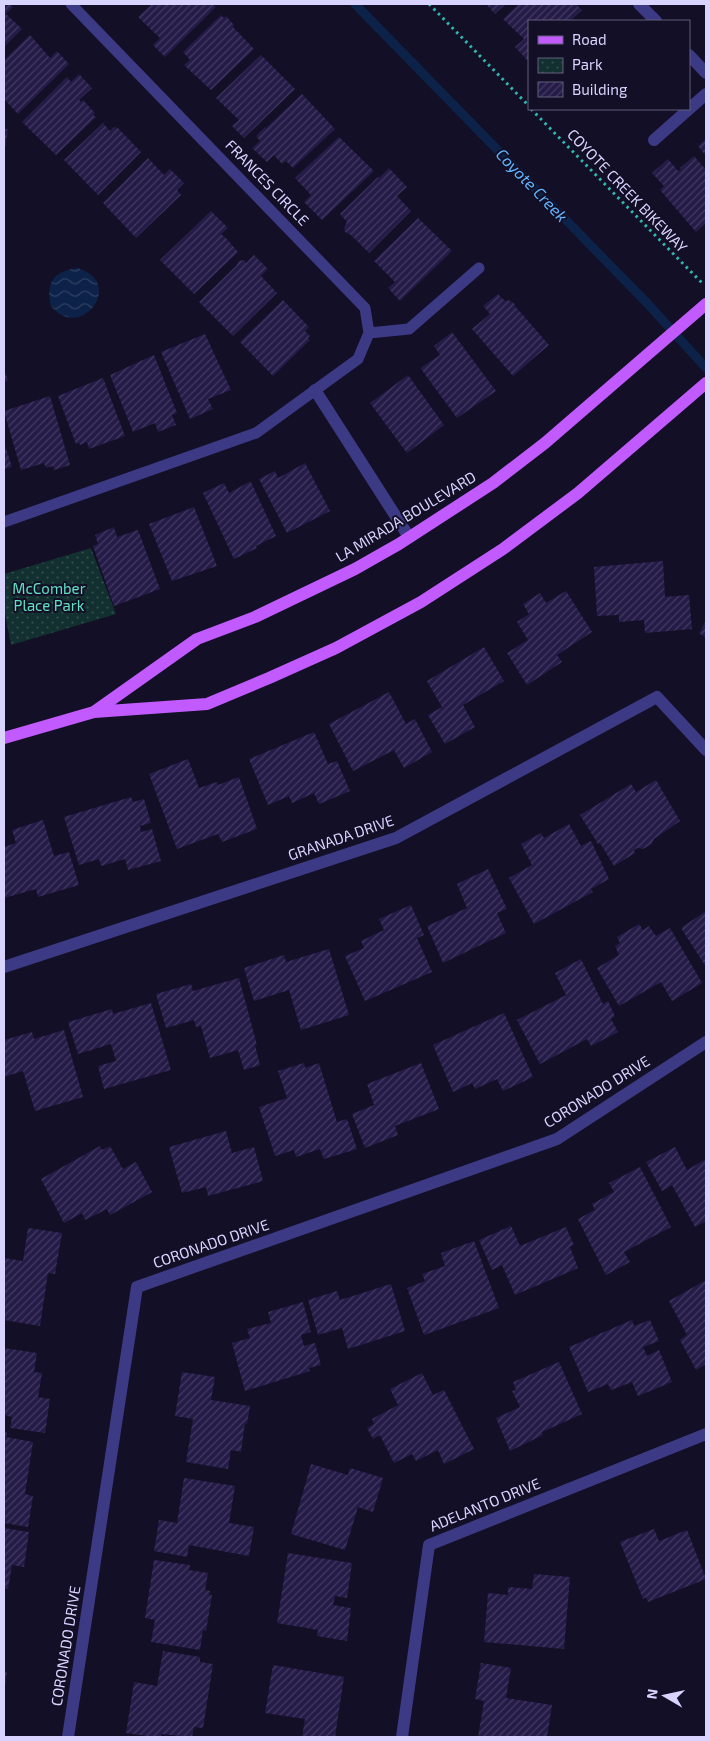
<svg xmlns="http://www.w3.org/2000/svg" width="710" height="1741" font-family="'Exo 2',sans-serif">
  <defs>
    <pattern id="park-dots" width="8" height="8" patternUnits="userSpaceOnUse" patternTransform="scale(1.25)"><rect width="8" height="8" fill="#12302f"/><path d="M2 2h.1M6 6h.1" fill="none" stroke="#344d4e" stroke-width="1.8" stroke-linecap="round"/></pattern>
    <pattern id="water-waves" width="16" height="10" patternUnits="userSpaceOnUse" patternTransform="scale(1.25)"><rect width="16" height="10" fill="#0c2248"/><path d="M0 5q4-4 8 0t8 0" fill="none" stroke="#2f4163"/></pattern>
    <pattern id="building-hatch" width="6" height="6" patternUnits="userSpaceOnUse" patternTransform="scale(1.25)"><rect width="6" height="6" fill="#241b47"/><path d="M-1 1l2-2M0 6l6-6M5 7l2-2" fill="none" stroke="#433b63"/></pattern>
  </defs>
  <rect width="100%" height="100%" fill="#130f26"/>
  <path fill="url(#park-dots)" d="M91 548 116 614 11 645 4 609V574Z"/>
  <path fill="url(#water-waves)" d="M77 268C127 282 80 343 51 306 45 283 54 271 77 268Z"/>
  <g fill="none" stroke-linecap="round" stroke-linejoin="round">
    <path stroke="#0c2248" stroke-width="9" d="M355 4 647 303 706 368"/>
  </g>
  <path fill="url(#building-hatch)" d="M4 4H10L13 7 6 14 22 29 4 47Z
    M152 4H213L216 7 165 57 153 45 160 38 138 17Z
    M486 4H506L495 14Z
    M519 4H576L582 10 570 21H529V59L527 60 515 47 524 39 503 19Z
    M221 15 224 18 226 16 234 25 233 27 254 49 211 90 184 65 190 60 183 52Z
    M30 35 50 58 57 51 69 64 18 114 4 99V60Z
    M261 55 295 89 244 138 232 126 239 120 216 98Z
    M79 74 92 88 79 100 81 102 83 100 95 113 93 115 96 117 56 155 22 122 67 77 71 82Z
    M302 94 335 129 293 168 286 161 282 164 274 155 267 162 252 148 260 141 256 136 265 127 266 128Z
    M103 123 110 131 114 127 118 128 141 152 98 195 64 160Z
    M4 129H8L5 148H4Z
    M339 137 374 171 322 220 304 202 311 195 295 178Z
    M706 139V156L698 146Z
    M694 156 706 170V223L696 232 660 190 664 186 652 173 668 159 678 171 681 170 680 168Z
    M148 158 164 175 170 169 184 183 177 190 181 195 136 238 103 203Z
    M389 168 407 187 397 196 411 211 369 253 351 235 345 232 344 228 347 222 340 214 378 177 379 178Z
    M211 211 228 228 221 234 225 237 238 252 194 294 160 260Z
    M418 218 452 251 400 301 388 288 395 282 374 261Z
    M254 255 268 269 261 276 277 293 233 336 199 302 236 266 239 261 244 260 246 263Z
    M498 294 505 301 508 300 514 303 515 306 549 345 513 376 472 329 490 314 483 306Z
    M283 300 309 327 305 331 310 336 308 338 310 340 273 376 240 342Z
    M452 332 496 391 457 418 421 369 422 367 440 355 434 346Z
    M205 334 231 390 208 399 213 409 190 419 161 352Z
    M154 355 177 413 172 415 176 425 158 432 155 423 133 432 110 375Z
    M4 370 8 380 4 383Z
    M408 375 444 425 407 453 370 403Z
    M103 378 125 436 89 449 87 442 80 445 79 443 76 444 58 396Z
    M50 396 70 465 54 470 53 466 46 468 44 463 21 470 4 411Z
    M4 442 12 467 4 469Z
    M305 463 330 511 287 533 259 479 275 471 278 478Z
    M249 482H251L276 536 256 546 257 548 234 559 203 493 224 483 229 493Z
    M194 507 217 566 172 581 149 524Z
    M114 527 117 537 138 530 160 589 114 606 93 546 98 544 95 535Z
    M663 561 665 597 689 595 692 629 645 633 644 620 619 622V615L597 616 594 567Z
    M566 591 592 632 557 655 562 662 527 685 507 653 528 640 517 622 529 614 523 604 540 593 546 603Z
    M706 621V638L699 633Z
    M484 647 504 681 463 705 475 727 445 744 428 715 442 707 427 681Z
    M389 692 406 724 415 719 432 752 404 768 394 750 353 771 329 724Z
    M314 732 328 764 337 761 350 791 319 804 314 793 292 803 289 796 268 805 249 759Z
    M188 759 199 788 217 782 218 785 239 777 257 829 222 842 218 834 177 849 149 774Z
    M656 780 680 821 654 839 652 844 643 849 638 848 634 850 635 853 614 866 600 843 598 844 580 815 631 784 636 792Z
    M131 797 133 802 144 799 151 823 140 826 141 832 152 829 161 861 128 870 125 859 101 866 99 859 79 865 64 817Z
    M43 820 54 856 69 852 79 885 38 897 36 889 4 898V847L16 843 12 830Z
    M569 824 581 846 591 841 609 879 591 889 593 892 534 924 509 878 532 865 521 844 541 833 544 838Z
    M488 869 507 909 497 913 506 933 443 963 427 926 467 908 457 884Z
    M411 905 424 935 417 938 432 972 365 1001 345 956 364 948 361 941 384 930 379 919Z
    M706 911V967L681 928Z
    M639 924 643 930 649 926 656 936 670 928 702 983 672 1001 661 982 619 1006 597 968 619 955 615 946 620 943 617 937Z
    M329 949 349 1015 301 1030 289 990 254 1001 244 968 284 955 286 962Z
    M581 959 603 1004 608 1001 615 1016 611 1019 618 1032 591 1046 587 1039 540 1064 517 1020 566 995 555 973Z
    M239 978 257 1045H255L260 1065 244 1070 238 1050 210 1058 201 1026 196 1027 194 1020 166 1028 156 994 191 984 193 991Z
    M151 1003 171 1070 104 1089 98 1066 116 1061 111 1044 78 1054 68 1022 112 1009 113 1014Z
    M504 1013 533 1077 503 1091 497 1079 475 1089 472 1083 453 1092 433 1045Z
    M64 1030 83 1097 35 1111 23 1071 4 1077V1040L32 1032 34 1039Z
    M304 1063 305 1068 319 1063 337 1122 347 1119 357 1149 324 1159 320 1149 296 1157 294 1150 275 1156 259 1107 287 1098 278 1071Z
    M421 1063 439 1109 395 1126 398 1135 365 1148 352 1114 374 1105 367 1084Z
    M226 1131 232 1153 254 1147 263 1181 208 1196 206 1187 182 1193 169 1147Z
    M100 1146 102 1150 110 1146 123 1169 136 1162 152 1192 110 1215 107 1209 85 1220 82 1213 64 1223 41 1179Z
    M675 1147 687 1170 706 1159V1221L695 1227 672 1185 662 1191 646 1162Z
    M640 1167 671 1227 624 1252 630 1262 606 1275 578 1219 595 1210 592 1204 614 1192 609 1183Z
    M511 1226 520 1246 566 1227 574 1245 570 1247 578 1268 515 1295 502 1265 492 1270 479 1240Z
    M28 1228 62 1233 55 1274 48 1273 40 1326 4 1320V1258L23 1261Z
    M474 1241 499 1308 424 1335 407 1288 425 1281 422 1274 445 1266 441 1253Z
    M706 1280V1364L696 1370 680 1340 687 1335 669 1301Z
    M391 1284 405 1331 348 1349 342 1328 318 1335 308 1300 337 1291 340 1300Z
    M303 1302 311 1332 301 1335 304 1346 315 1343 321 1365 309 1368 310 1371 245 1391 232 1343 250 1338 247 1329 271 1323 268 1312Z
    M632 1320 634 1326 650 1320 659 1341 643 1347 647 1356 659 1350 672 1382 638 1396 632 1382 611 1390 608 1384 588 1392 569 1347Z
    M4 1348 37 1353 34 1372 42 1373 38 1397 50 1399 45 1433 10 1428 12 1417 4 1415Z
    M559 1362 582 1414 542 1432 543 1435 510 1451 496 1418 520 1407 512 1391 516 1390 513 1382Z
    M182 1372 215 1377 211 1400 250 1406 247 1424 245 1423 241 1452 231 1450 228 1469 186 1462 193 1419 175 1416Z
    M422 1373 433 1395 444 1390 474 1449 444 1464 438 1450 416 1461 412 1454 394 1463 380 1435 373 1439 367 1428 374 1424 372 1419 398 1405 390 1389Z
    M4 1432H7L6 1437 33 1442 25 1494 33 1496 28 1527 4 1523Z
    M311 1464 348 1475 350 1468 383 1478 373 1512 358 1507 345 1550 291 1534Z
    M184 1478 235 1486 229 1523 254 1527 249 1556 189 1545 187 1557 154 1551 159 1520 177 1523Z
    M4 1528 29 1532 24 1567 12 1565 8 1589H4Z
    M654 1529 659 1541 687 1530 706 1579 648 1602 646 1597 643 1599 620 1542Z
    M288 1553 352 1563 347 1598 335 1596 333 1605 351 1608 347 1641 317 1636 318 1630 277 1623Z
    M154 1560 190 1565 189 1570 208 1573 205 1590 210 1591 209 1595H212L206 1631 203 1630 200 1650 151 1642 155 1620 145 1618Z
    M534 1574 570 1577 564 1649 484 1642 488 1593 508 1595V1587L532 1589Z
    M163 1651 200 1657V1662L213 1664 203 1728 194 1727 192 1737 161 1734V1737H154L126 1733 134 1682 157 1686Z
    M481 1663 511 1668 506 1698 552 1705 547 1737H478L484 1701 475 1699Z
    M273 1665 344 1677 335 1737H302L305 1719 265 1713Z
    M4 1671 7 1672 5 1685H4Z"/>
  <g fill="none" stroke-linecap="round" stroke-linejoin="round">
    <path stroke="#2fb8b0" stroke-width="3" stroke-dasharray="2.5 4" stroke-linecap="butt" d="M429 4 529 106
      M531 109 703 284"/>
    <path stroke="#3d3a85" stroke-width="11" d="M369 333 409 329 479 268
      M4 522 256 433 358 359 369 333 365 308 71 4"/>
    <path stroke="#3d3a85" stroke-width="12" d="M639 4 656 21
      M689 55 706 73
      M654 140 706 94
      M315 390 409 537
      M4 967 396 838 657 697 706 750
      M68 1737 137 1287 557 1139 706 1042
      M402 1737 429 1545 706 1434"/>
    <path stroke="#c25bff" stroke-width="12" d="M94 712 197 639 255 617 355 569 399 544 493 483 545 443 706 304
      M4 738 94 712 207 704 269 678 336 648 421 602 503 549 578 493 706 383"/>
  </g>
  <g text-anchor="middle" stroke-width="4" stroke-linejoin="round" paint-order="stroke">
    <g font-size="15" fill="#d9d4ff" stroke="#130f26">
      <text transform="translate(267 183) rotate(46)" y="5">FRANCES CIRCLE</text>
      <text transform="translate(627 191) rotate(46)" y="5">COYOTE CREEK BIKEWAY</text>
      <text transform="translate(406 517) rotate(-31)" y="5">LA MIRADA BOULEVARD</text>
      <text transform="translate(341 838) rotate(-19)" y="5">GRANADA DRIVE</text>
      <text transform="translate(597 1092) rotate(-32)" y="5">CORONADO DRIVE</text>
      <text transform="translate(211 1244) rotate(-19)" y="5">CORONADO DRIVE</text>
      <text transform="translate(485 1505) rotate(-22)" y="5">ADELANTO DRIVE</text>
      <text transform="translate(66 1646) rotate(-81)" y="5">CORONADO DRIVE</text>
    </g>
    <g font-size="15" fill="#5fe0c0" stroke="#130f26">
      <text x="49" y="594">McComber<tspan x="49" dy="17">Place Park</tspan></text>
    </g>
    <g font-size="16" font-style="italic" fill="#62b6ff" stroke="#130f26">
      <text transform="translate(532 185) rotate(46)" y="6">Coyote Creek</text>
    </g>
  </g>
  <rect width="710" height="1741" fill="none" stroke="#d9d4ff" stroke-width="10"/>
  <rect x="528" y="20" width="162" height="90" fill="#130f26" stroke="#625e7d"/>
  <rect x="538" y="36" width="25" height="8" fill="#c25bff" stroke="#625e7d"/>
  <text x="572" y="45" font-size="15" fill="#d9d4ff">Road</text>
  <rect x="538" y="58" width="25" height="15" fill="url(#park-dots)" stroke="#625e7d"/>
  <text x="572" y="70" font-size="15" fill="#d9d4ff">Park</text>
  <rect x="538" y="82" width="25" height="15" fill="url(#building-hatch)" stroke="#625e7d"/>
  <text x="572" y="95" font-size="15" fill="#d9d4ff">Building</text>
  <g transform="translate(665 1696) rotate(279)" stroke="#130f26" stroke-width="4" paint-order="stroke">
  <path d="M0-4L9 19L0 12L-9 19Z" fill="#d9d4ff"/>
  <text y="-8" font-size="14" font-weight="bold" text-anchor="middle" fill="#d9d4ff">N</text>
  </g>
</svg>
